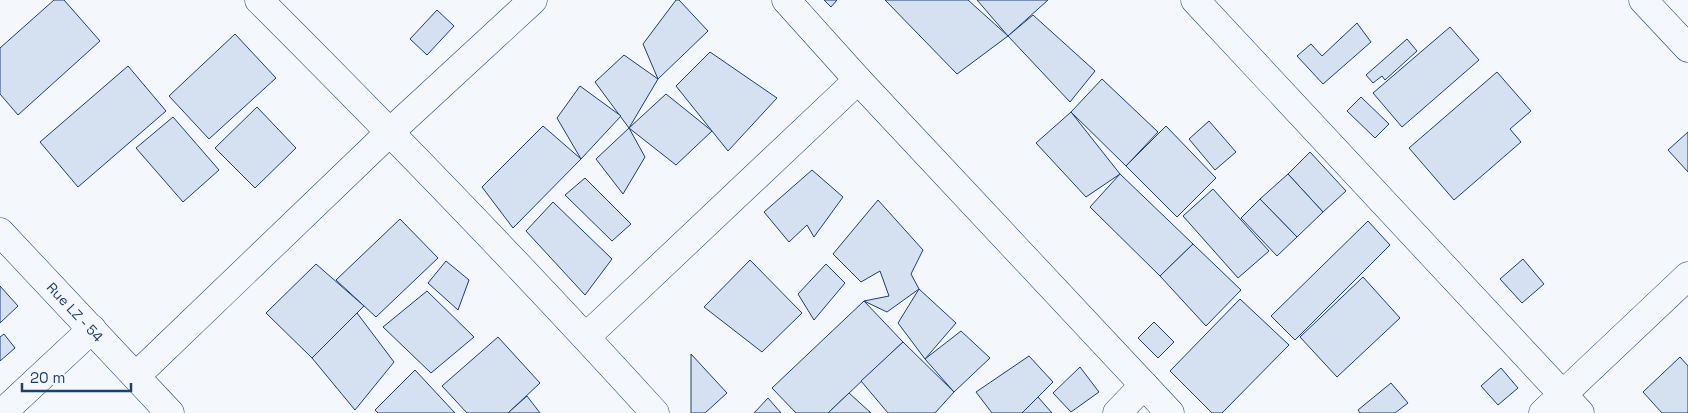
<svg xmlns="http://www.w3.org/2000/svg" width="1688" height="413" font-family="'Space Grotesk',sans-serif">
	<rect width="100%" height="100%" fill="#f4f7fb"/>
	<g fill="#d5e0f0" stroke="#1d3f73">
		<polygon points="54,0 64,0 100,41 18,115 0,94 0,48"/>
		<polygon points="676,0 679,0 708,31 658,79 643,44"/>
		<polygon points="824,0 837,0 831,7"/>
		<polygon points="885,0 968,0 1008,36 957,74"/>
		<polygon points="977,0 1048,0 1008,36"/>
		<polygon points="437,10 454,26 427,55 410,39"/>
		<polygon points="1033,15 1095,71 1070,102 1008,36"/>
		<polygon points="1357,23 1371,42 1323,84 1297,56 1311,44 1322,56"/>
		<polygon points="1450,27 1479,60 1402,127 1373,93"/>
		<polygon points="235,34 276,78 209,139 169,96"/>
		<polygon points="1407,39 1417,51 1385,80 1382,76 1373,83 1366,75"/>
		<polygon points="710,52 777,98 728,151 676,86"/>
		<polygon points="624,55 658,79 629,128 595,82"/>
		<polygon points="128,66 166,111 78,187 40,142"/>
		<polygon points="1497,72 1531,111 1510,129 1521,142 1454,200 1409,148"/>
		<polygon points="1102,79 1158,132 1126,166 1071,112"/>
		<polygon points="580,86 621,116 581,159 557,118"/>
		<polygon points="666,94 712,131 676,165 629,128"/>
		<polygon points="1361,97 1389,124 1375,138 1347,111"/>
		<polygon points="257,107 296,148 255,188 215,148"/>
		<polygon points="1071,112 1120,174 1086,197 1036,143"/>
		<polygon points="173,117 219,170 183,202 136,148"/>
		<polygon points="1209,121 1236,152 1215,170 1189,139"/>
		<polygon points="543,126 581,159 513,228 482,187"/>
		<polygon points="1166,126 1216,178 1177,217 1126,166"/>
		<polygon points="629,128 645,157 623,194 596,159"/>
		<polygon points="1688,132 1688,172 1668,150"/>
		<polygon points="1310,152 1346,191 1323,212 1288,174"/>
		<polygon points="812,170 843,197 814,237 807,225 789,242 764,212"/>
		<polygon points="1120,174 1193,244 1160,276 1090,207"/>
		<polygon points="1288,174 1323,212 1297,237 1260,199"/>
		<polygon points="585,178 631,224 612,241 565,195"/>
		<polygon points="1213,189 1269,251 1238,278 1183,216"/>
		<polygon points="1260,199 1297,237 1277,256 1241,218"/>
		<polygon points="878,200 923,250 911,274 919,289 887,312 864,301 889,296 880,271 861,282 833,254"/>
		<polygon points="553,202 612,259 585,295 526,231"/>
		<polygon points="400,219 438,258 376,317 336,280"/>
		<polygon points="1368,221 1390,245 1295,340 1271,316"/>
		<polygon points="1193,244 1241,290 1206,326 1160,276"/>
		<polygon points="1523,259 1544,284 1522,303 1500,279"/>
		<polygon points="750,260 802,313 762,352 704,307"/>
		<polygon points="446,261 469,280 458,310 428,283"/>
		<polygon points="316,264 364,306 312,358 266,313"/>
		<polygon points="826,264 845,283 814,320 798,294"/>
		<polygon points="1363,277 1400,318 1337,377 1300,337"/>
		<polygon points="0,286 18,306 0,323"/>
		<polygon points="919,289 956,323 925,359 898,323"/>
		<polygon points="427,291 474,337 431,373 383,327"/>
		<polygon points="1240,299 1289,345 1222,413 1212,413 1170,371"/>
		<polygon points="864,301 903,342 828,413 796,413 772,388"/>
		<polygon points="357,313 394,362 355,410 312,358"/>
		<polygon points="1154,322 1174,342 1158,358 1138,338"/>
		<polygon points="961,331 990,358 954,392 925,359"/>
		<polygon points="4,334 15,348 0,361 0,337"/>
		<polygon points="498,337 540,383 508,413 467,413 442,386"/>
		<polygon points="903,342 954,392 935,413 888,413 861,381"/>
		<polygon points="691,354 727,393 705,413 691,413"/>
		<polygon points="1029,356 1053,382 1022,413 992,413 976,392"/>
		<polygon points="1680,357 1688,366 1688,413 1662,413 1643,392"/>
		<polygon points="1080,367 1099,392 1071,412 1053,393"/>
		<polygon points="1501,368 1518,388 1498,405 1481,386"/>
		<polygon points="415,370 455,413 378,413 375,410"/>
		<polygon points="1391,383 1408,403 1395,413 1360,413 1358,410"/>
		<polygon points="849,393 871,413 828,413"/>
		<polygon points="527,396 540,413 508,413"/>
		<polygon points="1038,397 1052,413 1022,413"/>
		<polygon points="768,398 781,413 754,413"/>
	</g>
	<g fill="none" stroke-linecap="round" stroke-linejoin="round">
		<g stroke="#1d3f73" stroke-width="29">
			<g id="minor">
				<path d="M259,0c135,135 268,272 396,413"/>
				<polyline points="786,0 858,80 1170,413"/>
				<polyline points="1195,0 1580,413"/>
				<polyline points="1643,0 1688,48"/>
				<polyline points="0,232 170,413"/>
				<polyline points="586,337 858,80"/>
				<polyline points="136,376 390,132 533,0"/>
				<polyline points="2,413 92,329"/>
				<polyline points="1117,413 1144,385"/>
				<polyline points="1543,413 1688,276"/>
			</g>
		</g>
		<use href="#minor" stroke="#f4f7fb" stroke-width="28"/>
	</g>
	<g text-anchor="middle" stroke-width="4" stroke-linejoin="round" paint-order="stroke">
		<g font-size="14" fill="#1d3f73" stroke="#f4f7fb">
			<text transform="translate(75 312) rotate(47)" y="5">Rue LZ - 54</text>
		</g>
	</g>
	<path d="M22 383v8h109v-8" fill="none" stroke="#1d3f73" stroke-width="2.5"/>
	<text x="30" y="383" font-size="15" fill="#1d3f73" stroke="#f4f7fb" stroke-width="4" paint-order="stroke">20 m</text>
</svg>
